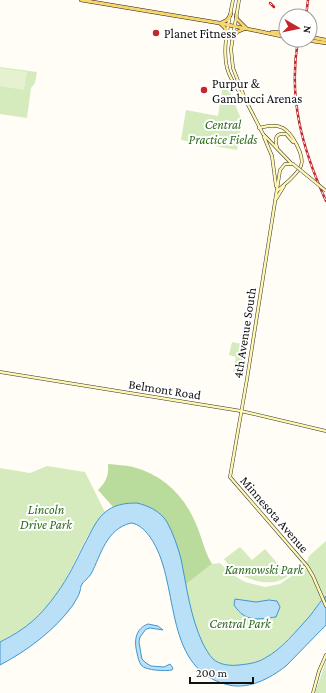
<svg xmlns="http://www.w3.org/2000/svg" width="326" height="693" font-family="'Crimson Pro',serif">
	<rect width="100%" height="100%" fill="#fffdf5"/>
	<g fill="#d5ebbd">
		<polygon points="0,67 37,72 35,83 31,88 27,118 0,114"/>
		<polygon points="224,78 242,121 237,150 181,140 186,110 218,116"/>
		<polygon points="232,342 247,345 243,374 233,372 236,357 229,355"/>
		<path d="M47,466l38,6 20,40c-22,24 -30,55 -48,81 -16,23 -32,36 -57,49v-174l30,5z"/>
		<path d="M326,541v55c-7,5 -10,12 -15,19 -7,8 -15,17 -23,24 -7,7 -15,15 -24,19 -14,8 -39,13 -52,0 -15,-14 -23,-53 -27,-73l27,-21 8,-1 10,10 15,9 20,5 15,-3 13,-9 2,-5 13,-10 1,-4z"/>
		<path d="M240,547l12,13 13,-11 23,27c-15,12 -39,5 -53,-5 -4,-2 -8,-8 -11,-12z"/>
		<polygon points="326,661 326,693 315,693"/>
	</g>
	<path fill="#b9dc9c" d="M108,464c8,1 17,1 25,3 30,8 51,28 63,57 6,13 8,27 16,40l-27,21 -8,-37 -53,-44 -11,3 -15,-17c8,-8 11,-15 10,-26z"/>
	<g fill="#e6f2cf">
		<polygon points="0,68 27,72 24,90 0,86"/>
		<polygon points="272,563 281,573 271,574 266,569"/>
	</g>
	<g fill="#b9e0f7" stroke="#3f96cf">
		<path d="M137,503c12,3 23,8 30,19 6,11 11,25 14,37 6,29 9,57 22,85 3,5 6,11 10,15 7,6 17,7 26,6 9,-1 18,-2 26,-7 17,-9 31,-27 44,-41 6,-7 10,-15 17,-21v29l-40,41c-17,13 -39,25 -61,18 -64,-18 -44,-104 -75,-147 -5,-7 -11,-13 -19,-14 -25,6 -30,32 -40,51 -3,5 -8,7 -10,12 -1,2 0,3 -1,5 -1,5 -5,10 -7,14 -18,25 -46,46 -73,60v-23c26,-13 40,-25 57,-49 11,-15 19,-32 27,-48 7,-12 12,-27 24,-35 9,-6 19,-7 29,-7z"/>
		<path d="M235,599l21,3 13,-2 8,1 3,6 -4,10c-19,2 -30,6 -42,-12z"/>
		<path d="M148,624l10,2 5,4 -13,-2 -4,1 -6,8 -1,5 2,12 1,5 4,4 5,3 13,1 6,-3 3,4 -1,2c-6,1 -26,1 -31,-5 -2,-3 -3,-8 -4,-12 -3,-12 -2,-24 11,-29z"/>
	</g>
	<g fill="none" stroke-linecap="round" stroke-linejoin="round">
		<g stroke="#333" stroke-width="3.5">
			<g id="secondary">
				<path d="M233,0c-4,21 -11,47 -6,68 3,11 9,19 15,28"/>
				<polyline points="239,0 231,49 233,68 245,99 263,134 292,164"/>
				<path d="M259,128c8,-2 16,-4 24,0 9,5 22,28 18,38 -5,10 -16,18 -24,25"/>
				<polyline points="264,137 272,156 276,186"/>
				<path d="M277,147c-3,-8 -1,-15 9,-13l7,8"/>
				<polyline points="293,164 285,164 280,170 247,379 230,477 307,566 313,576 326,606"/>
				<polyline points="276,199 284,186"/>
				<polyline points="0,372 241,411 326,431"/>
				<polyline points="313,693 319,671 326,655"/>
			</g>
		</g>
		<g stroke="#222" stroke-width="4">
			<g id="primary">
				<polyline points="81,0 219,23 286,37"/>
				<polyline points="236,15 237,19 245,27"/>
				<polyline points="221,23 227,20 231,14"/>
				<polyline points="221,24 225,28 228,34"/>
				<polyline points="272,32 286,33"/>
				<polyline points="310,37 326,40"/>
				<polyline points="232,39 237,32 246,28"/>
				<polyline points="306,40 326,43"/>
			</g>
		</g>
		<use href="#secondary" stroke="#fff6b0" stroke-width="2.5"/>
		<use href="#primary" stroke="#f9d66b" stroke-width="3"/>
		<g stroke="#c4262e" stroke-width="2.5">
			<g id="rail">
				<polyline points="270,3 274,7"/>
				<polyline points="306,16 308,0"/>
				<path d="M298,40c-10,58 4,108 28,161"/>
			</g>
		</g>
		<use href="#rail" stroke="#fff" stroke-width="1" stroke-dasharray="3" stroke-linecap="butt"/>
		<g stroke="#333" stroke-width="3.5" stroke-linecap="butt">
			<polyline id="secondary-bridge" points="293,164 326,191"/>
		</g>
		<use href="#secondary-bridge" stroke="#fff6b0" stroke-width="2.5"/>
	</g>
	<g fill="#c4262e" stroke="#fff" stroke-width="1.5">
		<circle cx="156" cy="33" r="4"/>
		<circle cx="204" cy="90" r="4"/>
	</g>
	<g text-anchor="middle" stroke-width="4" stroke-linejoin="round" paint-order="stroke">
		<g font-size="13" fill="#111" stroke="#fff" text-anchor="start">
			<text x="164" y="38">Planet Fitness</text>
			<text x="212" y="88">Purpur &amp;<tspan x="212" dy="15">Gambucci Arenas</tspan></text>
		</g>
		<g font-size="13" font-style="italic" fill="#2f6b1f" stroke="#fff">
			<text x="223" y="129">Central<tspan x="223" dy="15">Practice Fields</tspan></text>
			<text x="46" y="514">Lincoln<tspan x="46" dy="15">Drive Park</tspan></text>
			<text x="264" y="574">Kannowski Park</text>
			<text x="240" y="628">Central Park</text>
		</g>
		<g font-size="13" fill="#111" stroke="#fff">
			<text transform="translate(244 333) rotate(-81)" y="5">4th Avenue South</text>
			<text transform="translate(165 389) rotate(9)" y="5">Belmont Road</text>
			<text transform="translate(275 514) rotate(49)" y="5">Minnesota Avenue</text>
		</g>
	</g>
	<g transform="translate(298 28) rotate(99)"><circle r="19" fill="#ffffff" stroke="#a0a0a0"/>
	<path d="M0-3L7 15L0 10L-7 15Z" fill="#c4262e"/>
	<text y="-6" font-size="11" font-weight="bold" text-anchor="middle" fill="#111111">N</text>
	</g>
	<path d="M190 677v6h63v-6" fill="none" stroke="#111111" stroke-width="2"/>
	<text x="196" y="677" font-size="12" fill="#111111" stroke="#ffffff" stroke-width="3" paint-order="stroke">200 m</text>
</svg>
